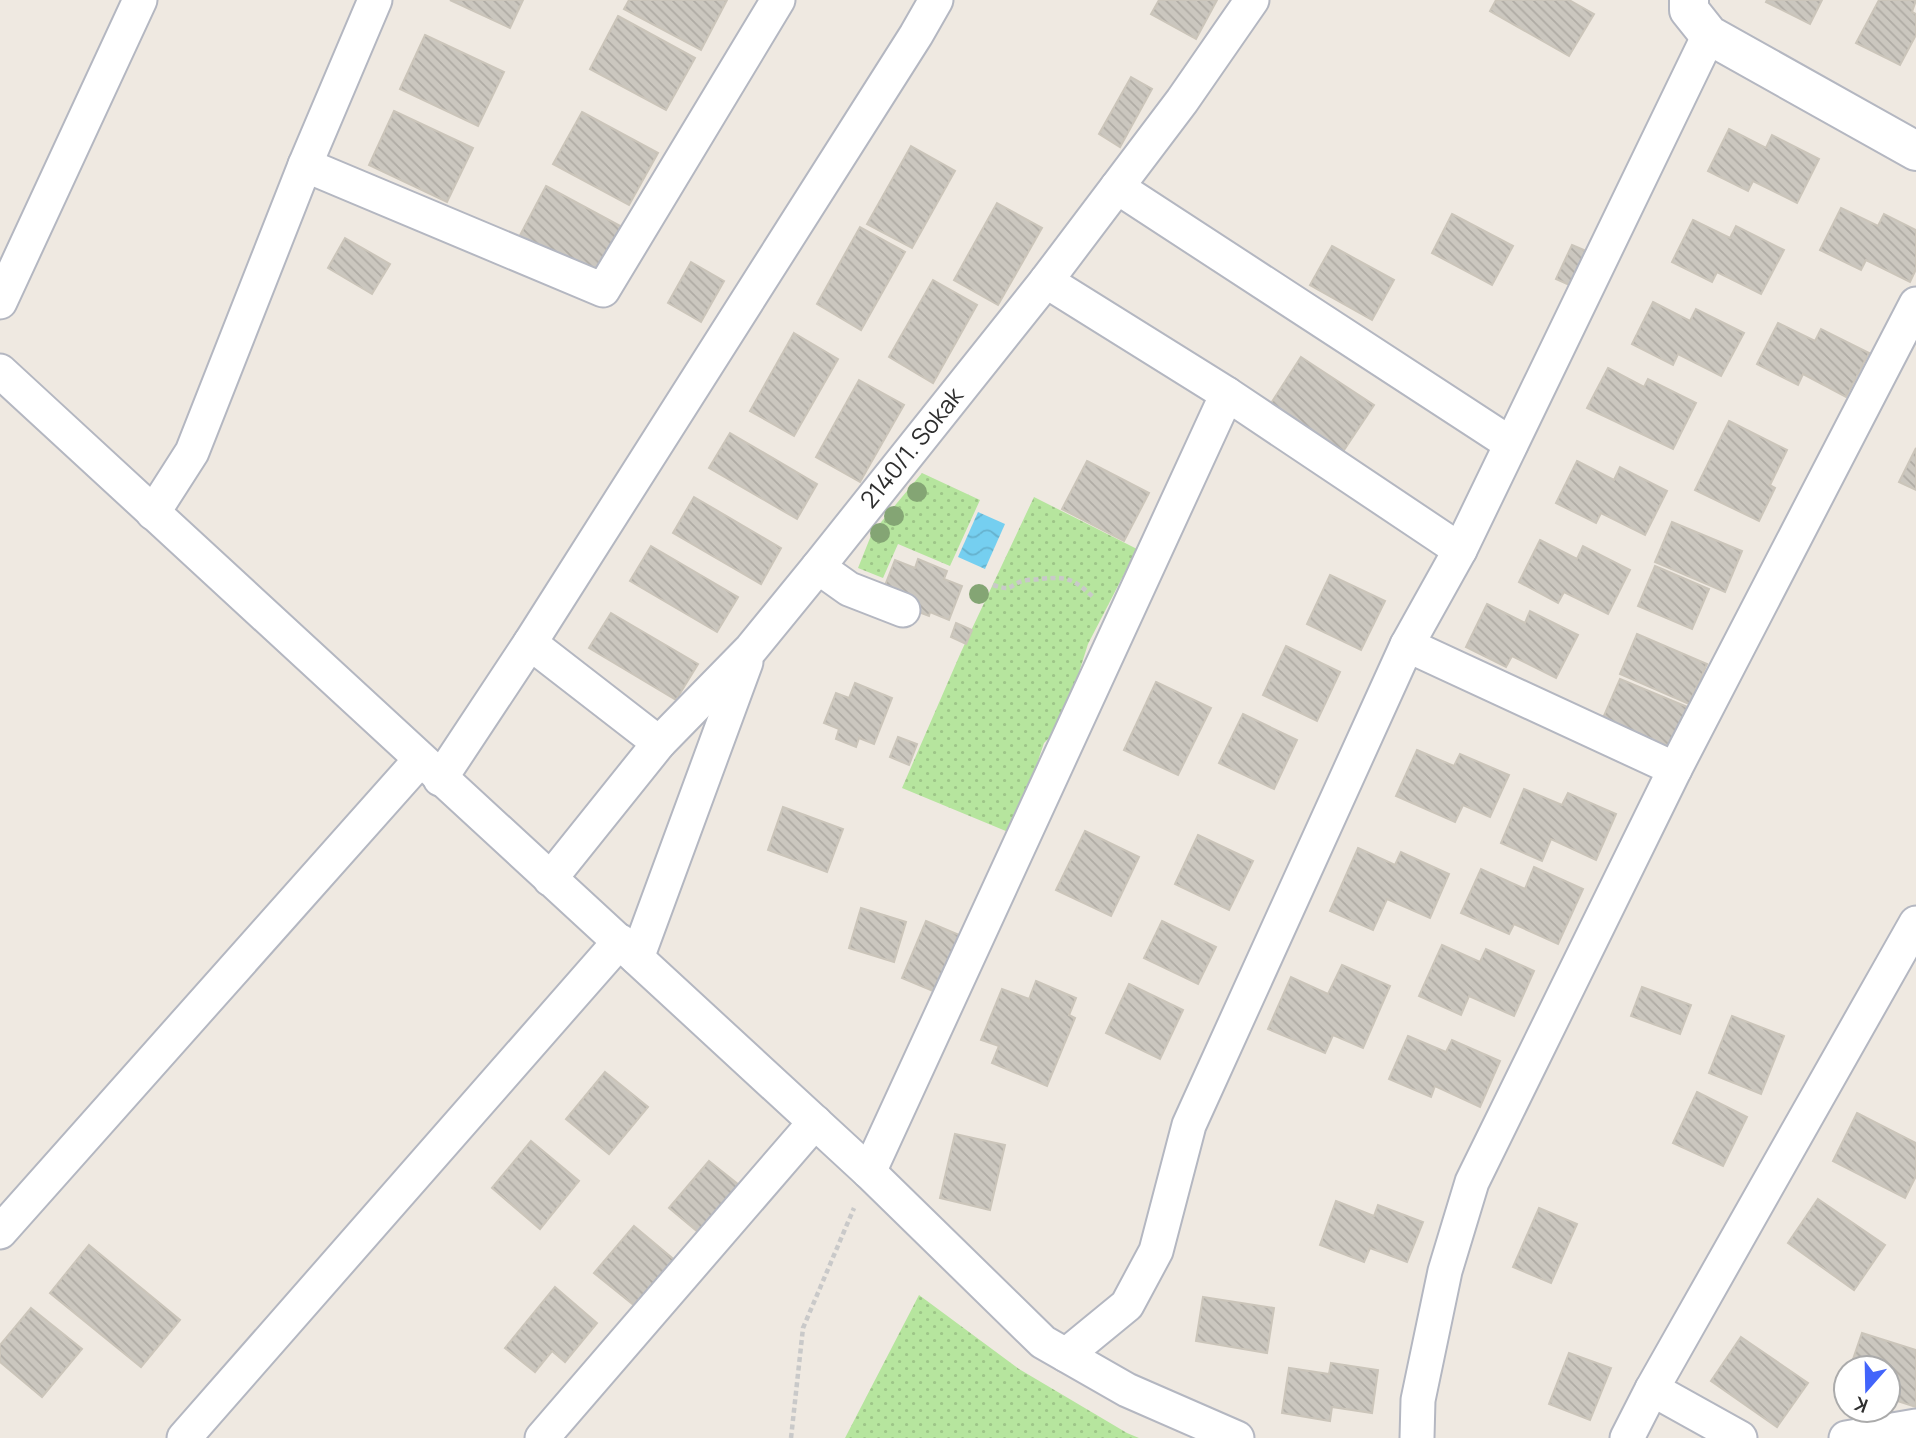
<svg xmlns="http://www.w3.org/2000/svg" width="1916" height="1438" font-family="Manrope,sans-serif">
	<defs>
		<pattern id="grass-dots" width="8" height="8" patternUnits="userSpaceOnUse" patternTransform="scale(1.75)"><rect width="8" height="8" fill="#b6e59e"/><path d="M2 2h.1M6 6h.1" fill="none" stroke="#9dc588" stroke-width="1.8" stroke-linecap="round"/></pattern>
		<pattern id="water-waves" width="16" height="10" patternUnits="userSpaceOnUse" patternTransform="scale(1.75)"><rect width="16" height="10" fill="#75cff0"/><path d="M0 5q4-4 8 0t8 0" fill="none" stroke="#66b2ce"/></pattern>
		<pattern id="building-back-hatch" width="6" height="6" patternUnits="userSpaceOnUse" patternTransform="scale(1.75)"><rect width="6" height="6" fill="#cbc7bf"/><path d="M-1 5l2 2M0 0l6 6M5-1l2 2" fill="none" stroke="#afaba4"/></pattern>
	</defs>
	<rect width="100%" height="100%" fill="#efe9e1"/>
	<g fill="url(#grass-dots)">
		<polygon points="922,473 980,500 950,566 898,544 883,578 858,568 872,533"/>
		<polygon points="1034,497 1137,549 1088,644 1070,701 1055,732 1044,743 1013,834 902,788 961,652"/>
		<polygon points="919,1295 1019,1369 1127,1433 1139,1438 845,1438"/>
	</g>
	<polygon fill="url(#water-waves)" points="978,512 1005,524 985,569 958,557"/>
	<g fill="url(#building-back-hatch)" stroke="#cbc5ba" stroke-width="2">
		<polygon points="450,0 523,0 510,28"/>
		<polygon points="629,0 727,0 701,50 624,9"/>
		<polygon points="1159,0 1217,0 1196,39 1151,14"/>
		<polygon points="1496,0 1569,0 1594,14 1569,56 1490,11"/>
		<polygon points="1767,0 1822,0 1810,24 1766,2"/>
		<polygon points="1879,0 1916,0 1912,12 1916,14 1916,35 1900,65 1856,43"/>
		<polygon points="618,16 695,58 666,110 590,69"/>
		<polygon points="425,35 504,72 478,126 400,89"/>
		<polygon points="1131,77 1152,89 1120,147 1099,134"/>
		<polygon points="394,111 473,148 447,202 369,165"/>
		<polygon points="582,112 658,153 629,205 553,164"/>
		<polygon points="1729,129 1766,148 1772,135 1819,159 1797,203 1753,181 1748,191 1708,171"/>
		<polygon points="911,146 955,171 912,248 867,224"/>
		<polygon points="546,186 622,227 594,280 518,239"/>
		<polygon points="997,203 1042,228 998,305 954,280"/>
		<polygon points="1841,208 1878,226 1884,214 1916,230 1916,269 1910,282 1866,260 1861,270 1820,250"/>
		<polygon points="1452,214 1513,246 1492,285 1432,253"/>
		<polygon points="1693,220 1730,238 1736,226 1784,250 1761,294 1717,272 1712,282 1672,262"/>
		<polygon points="860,227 905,252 861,330 817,304"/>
		<polygon points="345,238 390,264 372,294 328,268"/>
		<polygon points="1572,245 1591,253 1576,288 1556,279"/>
		<polygon points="1332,246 1394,280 1372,320 1310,285"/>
		<polygon points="691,262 724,281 701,322 668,303"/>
		<polygon points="933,280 977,305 933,383 889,357"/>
		<polygon points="1653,302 1690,321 1696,309 1744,333 1721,376 1678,354 1673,365 1632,344"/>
		<polygon points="1778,323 1815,341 1821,329 1869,353 1846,397 1803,374 1798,385 1757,364"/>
		<polygon points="794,333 838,359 794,436 750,411"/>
		<polygon points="1301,357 1374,405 1336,462 1264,414"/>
		<polygon points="1608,368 1644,387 1648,379 1696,403 1673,449 1587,408"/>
		<polygon points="859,380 904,405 860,482 816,457"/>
		<polygon points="1729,421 1787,450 1770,485 1775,488 1759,521 1695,490"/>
		<polygon points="730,433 817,484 797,519 709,468"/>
		<polygon points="1916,448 1916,490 1899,482"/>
		<polygon points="1087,461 1149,493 1124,541 1062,509"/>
		<polygon points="1577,461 1614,480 1620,467 1667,491 1645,535 1601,513 1596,523 1556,503"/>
		<polygon points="694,497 781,548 761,584 673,533"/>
		<polygon points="1672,522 1742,551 1725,592 1655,562"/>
		<polygon points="1540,540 1577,559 1583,546 1630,570 1608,614 1564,592 1558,603 1519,582"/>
		<polygon points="651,546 738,597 717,632 630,581"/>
		<polygon points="918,559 947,571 944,579 962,586 949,620 930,612 929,616 900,605 882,593 895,560 915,568"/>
		<polygon points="1655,566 1709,589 1692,629 1638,606"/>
		<polygon points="1330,575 1385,601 1361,650 1307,624"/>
		<polygon points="1487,604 1525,623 1530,611 1578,635 1556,678 1512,656 1506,667 1466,647"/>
		<polygon points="611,613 698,664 676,700 589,648"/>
		<polygon points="956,623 972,630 966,644 951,637"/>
		<polygon points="1637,634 1707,664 1689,704 1620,674"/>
		<polygon points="1286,646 1340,672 1317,721 1263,695"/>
		<polygon points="1620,679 1690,708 1673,748 1603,718"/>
		<polygon points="1156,682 1211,708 1178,775 1124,750"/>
		<polygon points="855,683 892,698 874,744 859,738 856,747 836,739 839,729 824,723 836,693 849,698"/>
		<polygon points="1243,714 1297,740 1274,789 1219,763"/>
		<polygon points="898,737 917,744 909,765 890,757"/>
		<polygon points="1417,750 1454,766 1460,754 1509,775 1490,817 1463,805 1455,822 1396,796"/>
		<polygon points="1524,789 1562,805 1568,793 1616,814 1596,860 1551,839 1542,861 1501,843"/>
		<polygon points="783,807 843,829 827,872 768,850"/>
		<polygon points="1085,831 1139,857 1111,916 1056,890"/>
		<polygon points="1198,835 1253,861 1229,910 1175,884"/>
		<polygon points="1358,848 1395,865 1401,852 1449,874 1430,918 1387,899 1373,930 1330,911"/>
		<polygon points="1534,867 1583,889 1558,944 1514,924 1509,934 1461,913 1481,869 1525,889"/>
		<polygon points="861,908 906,922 894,962 849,948"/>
		<polygon points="926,921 964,937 940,994 902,978"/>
		<polygon points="1162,921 1216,947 1198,984 1144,958"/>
		<polygon points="1442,945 1480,962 1486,949 1534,971 1514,1016 1469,996 1461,1015 1419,996"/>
		<polygon points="1342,965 1390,986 1363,1048 1333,1035 1325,1053 1268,1029 1291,977 1328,994"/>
		<polygon points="1036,981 1076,998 1069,1015 1075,1018 1047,1086 992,1063 999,1046 981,1040 1002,989 1029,999"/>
		<polygon points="1129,984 1183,1010 1160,1059 1106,1033"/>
		<polygon points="1642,987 1691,1005 1680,1034 1631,1016"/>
		<polygon points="1732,1016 1784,1036 1761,1094 1709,1073"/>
		<polygon points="1408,1036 1446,1052 1452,1040 1500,1061 1480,1107 1435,1086 1431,1097 1389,1079"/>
		<polygon points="605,1072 648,1107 609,1154 566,1119"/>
		<polygon points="1697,1092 1747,1117 1723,1166 1673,1143"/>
		<polygon points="1857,1113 1916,1143 1916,1176 1905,1198 1833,1161"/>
		<polygon points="955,1134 1005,1145 990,1210 940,1198"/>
		<polygon points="531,1141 579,1181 540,1229 492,1188"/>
		<polygon points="709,1161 744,1189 704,1237 669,1208"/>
		<polygon points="1818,1199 1885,1245 1854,1290 1788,1243"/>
		<polygon points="1336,1201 1374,1216 1378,1205 1423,1222 1407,1262 1370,1248 1364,1262 1320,1245"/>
		<polygon points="1539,1208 1577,1224 1551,1283 1513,1267"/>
		<polygon points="634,1226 678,1263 640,1310 594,1273"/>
		<polygon points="89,1245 180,1320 141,1367 50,1293"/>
		<polygon points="555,1287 597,1323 565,1362 552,1351 535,1372 505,1348"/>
		<polygon points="1203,1297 1274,1308 1267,1353 1196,1341"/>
		<polygon points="31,1308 82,1349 42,1397 0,1362 0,1345"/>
		<polygon points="1862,1333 1916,1350 1916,1407 1888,1398 1888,1368 1850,1368"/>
		<polygon points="1741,1337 1808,1383 1777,1427 1711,1381"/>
		<polygon points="1569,1353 1611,1368 1590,1420 1549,1404"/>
		<polygon points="1331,1363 1378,1370 1372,1413 1332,1407 1330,1421 1282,1413 1289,1368 1329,1374"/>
	</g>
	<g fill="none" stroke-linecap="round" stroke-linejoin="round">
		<g stroke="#b4b7c1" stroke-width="37">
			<g id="street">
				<polyline points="305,165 603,290 778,0"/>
				<polyline points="1117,187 1511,444"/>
				<polyline points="1046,281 1227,394 1460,550"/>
				<polyline points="0,302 140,0"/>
				<polyline points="0,371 869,1172 1043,1342 1127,1390 1237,1438"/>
				<polyline points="153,513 192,452 305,165 375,0"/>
				<polyline points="818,567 849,589 903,610"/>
				<polyline points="530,643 659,743"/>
				<polyline points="1407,645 1675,769"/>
				<polyline points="440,779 530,643 916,35 936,0"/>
				<polyline points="550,879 659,743 751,649 818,567 1046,281 1182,101 1252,0"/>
				<polyline points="637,958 746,662"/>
				<polyline points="869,1172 1227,394"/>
				<polyline points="0,1232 420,760"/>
				<polyline points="1066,1355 1127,1305 1156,1251 1189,1125 1407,645 1460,550 1709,35"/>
				<polyline points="184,1438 620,941"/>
				<polyline points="542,1438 815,1122"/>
				<polyline points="1417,1438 1418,1400 1445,1271 1472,1182 1675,769 1916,304"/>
				<polyline points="1627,1438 1652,1389"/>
				<polyline points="1740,1438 1652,1389 1916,923"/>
				<polyline points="1846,1438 1916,1426"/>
			</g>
		</g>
		<g stroke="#b4b7c1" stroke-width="42">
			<polyline id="secondary" points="1689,0 1689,10 1709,35 1916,151"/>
		</g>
		<g stroke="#c9c9c9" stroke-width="4.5" stroke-dasharray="5 3.5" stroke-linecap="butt">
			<path d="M993,585c21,7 15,0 30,-4 6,-2 12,-1 17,-2 28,-3 34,0 54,19"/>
			<polyline points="791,1438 803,1328 854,1208"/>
		</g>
		<use href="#street" stroke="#fff" stroke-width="33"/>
		<use href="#secondary" stroke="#fff" stroke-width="38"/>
	</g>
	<g fill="#84a574">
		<circle cx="917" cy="492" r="10"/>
		<circle cx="894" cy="516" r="10"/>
		<circle cx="880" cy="533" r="10"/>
		<circle cx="979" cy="594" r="10"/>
	</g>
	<g text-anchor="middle" stroke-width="5" stroke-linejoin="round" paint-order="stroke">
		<g font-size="24" fill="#2e2e2e" stroke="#fff">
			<text transform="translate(912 448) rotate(-51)" y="8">2140/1. Sokak</text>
		</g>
	</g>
	<g transform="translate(1867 1389) rotate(200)"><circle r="33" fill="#ffffff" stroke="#ababab" stroke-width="2"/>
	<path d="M0-5L12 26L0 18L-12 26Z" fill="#4264fb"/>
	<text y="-10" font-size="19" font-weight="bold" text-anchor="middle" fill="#2e2e2e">K</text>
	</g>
</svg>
